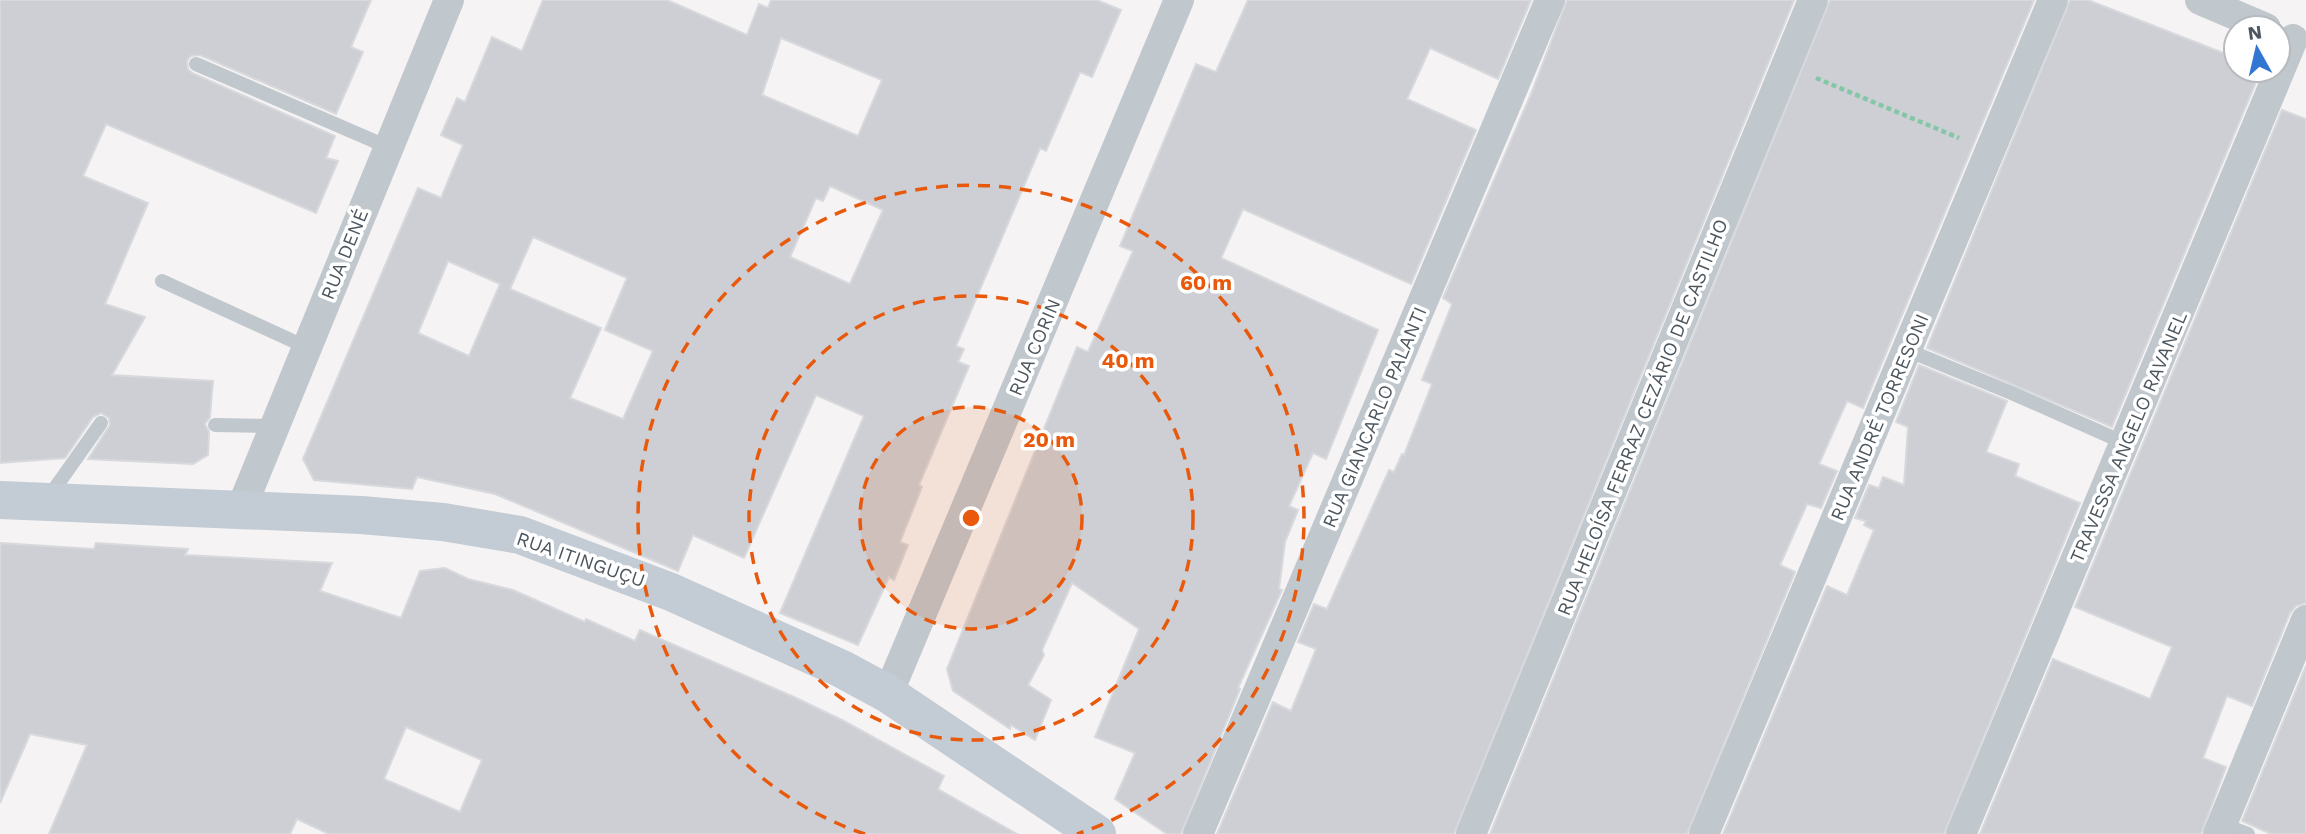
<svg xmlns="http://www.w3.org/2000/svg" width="2306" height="834" font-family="'Work Sans',sans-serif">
	<rect width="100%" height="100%" fill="#f5f3f3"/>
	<g fill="#cdcfd4" stroke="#d8d9dd" stroke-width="2" fill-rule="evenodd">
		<polygon points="0,0 371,0 351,47 363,52 336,114 200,55 191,56 187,61 188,69 192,73 335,136 326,158 338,161 316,213 106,124 83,176 148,203 105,304 145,317 112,375 213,381 210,417 205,424 209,432 208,455 193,464 88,459 110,425 109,418 101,413 93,417 65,458 0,463"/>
		<path d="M543,0h124l80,35 12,-31 9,4 3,-8h326l24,10 -29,67 -12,-5 -34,79 -6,-3 -84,198 8,3 -6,13 11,4 -50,119 3,2 -22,55 8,3 -14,35 -5,-3 -31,68 -78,-32 84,-197 -48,-21 -72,163 -51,-23 -15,36 -183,-77 -78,-17 -5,12 -98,-9 -11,-21 115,-271 23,10 22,-53 -22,-10 16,-37 8,4 27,-65 30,14zM781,38l101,42 -24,56 -96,-41zM830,186l53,24 -33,74 -60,-27 26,-59 7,3zM533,237l94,41 -22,52 48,21 -30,68 -53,-21 31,-70 -91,-39zM448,261l52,23 -31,72 -51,-23z"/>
		<polygon points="1248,0 1531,0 1498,79 1430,48 1407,99 1476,130 1411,284 1243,209 1221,258 1378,330 1326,459 1313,453 1289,506 1298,510 1285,542 1279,589 1282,590 1238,688 1240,689 1181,834 1167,834 1115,799 1135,753 1095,737 1139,629 1072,583 1042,650 1044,655 1028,685 1051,700 1035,740 1011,725 1010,729 953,691 947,669 1077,347 1088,352 1133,251 1120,246 1196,64 1216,72"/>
		<polygon points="1567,0 1794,0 1454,834 1217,834 1273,702 1291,711 1316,649 1298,642 1314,604 1327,609 1389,470 1394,472 1402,454 1404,455 1432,384 1422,380 1452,304 1443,298 1531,94"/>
		<polygon points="1830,0 2034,0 1863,408 1847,401 1819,464 1837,471 1821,508 1807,504 1780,565 1795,572 1687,834 1490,834"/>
		<polygon points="2070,0 2088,0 2236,58 2236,70 2261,70 2112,427 1927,348"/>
		<polygon points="2282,110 2306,119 2306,603 2296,606 2290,613 2252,706 2227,696 2203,758 2226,767 2201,834 1980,834 2053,659 2150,699 2172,647 2075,607"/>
		<polygon points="1919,365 2007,401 1986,452 2019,464 2015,476 2080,503 1944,834 1723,834 1827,586 1847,595 1874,530 1864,525 1866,521 1855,518 1869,485 1879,488 1883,477 1904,485 1908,427 1896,422"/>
		<path d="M0,543l94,6 2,-6 92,6 -3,6 147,8 -12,28 81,27 19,-47 25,-3 23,11 45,11 72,32 1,-3 49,22 5,-11 154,67 50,24 100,55 -6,13 79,45h-688l-32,-15 -7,15h-241l38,-89 -57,-11 -30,69zM406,727l76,33 -22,52 -76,-33z"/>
		<polygon points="2306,666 2306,834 2271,834 2242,821"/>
	</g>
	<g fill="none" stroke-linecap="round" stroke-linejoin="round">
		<polyline stroke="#83c7a6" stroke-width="4.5" stroke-dasharray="5 3.5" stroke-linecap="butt" points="1816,78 1959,138"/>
		<g stroke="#c0c7cd" stroke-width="14">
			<polyline points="196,64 388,147"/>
			<polyline points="162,281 306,347"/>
			<polyline points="1907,350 2014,394 2125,443"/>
			<polyline points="215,425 274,426"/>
			<polyline points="48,498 101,423"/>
			<polyline points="2222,824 2248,834"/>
		</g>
		<g stroke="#c0c7cd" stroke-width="30">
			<polyline points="2200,0 2266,28"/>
			<polyline points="241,509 449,0"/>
			<polyline points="888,694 1179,0"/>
			<polyline points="1198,834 1550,0"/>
			<polyline points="1471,834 1813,0"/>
			<polyline points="1704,834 2053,0"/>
			<polyline points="1961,834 2293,39"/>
			<polyline points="2218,834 2306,620"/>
		</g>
		<polyline stroke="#c3cbd4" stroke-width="38" points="0,500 361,515 443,522 520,535 671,592 842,669 888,694 1097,834"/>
	</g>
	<circle cx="971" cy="518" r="111" fill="#e8590c" fill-opacity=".12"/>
	<g fill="none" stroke="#e8590c" stroke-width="3.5" stroke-dasharray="12 9">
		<circle cx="971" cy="518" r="111"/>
		<circle cx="971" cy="518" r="222"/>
		<path d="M865 834A333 333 0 1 1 1077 834"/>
	</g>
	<g text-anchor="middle" stroke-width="7" stroke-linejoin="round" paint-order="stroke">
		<g font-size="19" fill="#4c565e" stroke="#fff">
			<text transform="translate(344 254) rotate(-68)" y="7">RUA DENÉ</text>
			<text transform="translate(1034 347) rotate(-67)" y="7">RUA CORIN</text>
			<text transform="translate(1374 417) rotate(-67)" y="7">RUA GIANCARLO PALANTI</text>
			<text transform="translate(1642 417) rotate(-68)" y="7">RUA HELOÍSA FERRAZ CEZÁRIO DE CASTILHO</text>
			<text transform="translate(1879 417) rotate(-67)" y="7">RUA ANDRÉ TORRESONI</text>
			<text transform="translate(2128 437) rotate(-67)" y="7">TRAVESSA ANGELO RAVANEL</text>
			<text transform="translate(581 559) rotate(19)" y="7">RUA ITINGUÇU</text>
		</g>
	</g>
	<circle cx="971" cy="518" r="10" fill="#e8590c" stroke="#fff" stroke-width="3.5"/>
	<g font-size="21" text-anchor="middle" font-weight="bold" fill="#e8590c" stroke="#fff" stroke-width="7" stroke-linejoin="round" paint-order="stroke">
		<text x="1206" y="290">60 m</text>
		<text x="1128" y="368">40 m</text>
		<text x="1049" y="447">20 m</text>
	</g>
	<g transform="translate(2257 49) rotate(352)"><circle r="33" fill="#ffffff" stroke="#b7bbbf" stroke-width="2"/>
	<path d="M0-5L12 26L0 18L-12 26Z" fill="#3076d2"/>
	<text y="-10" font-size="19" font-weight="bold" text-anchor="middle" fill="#4c565e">N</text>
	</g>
</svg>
